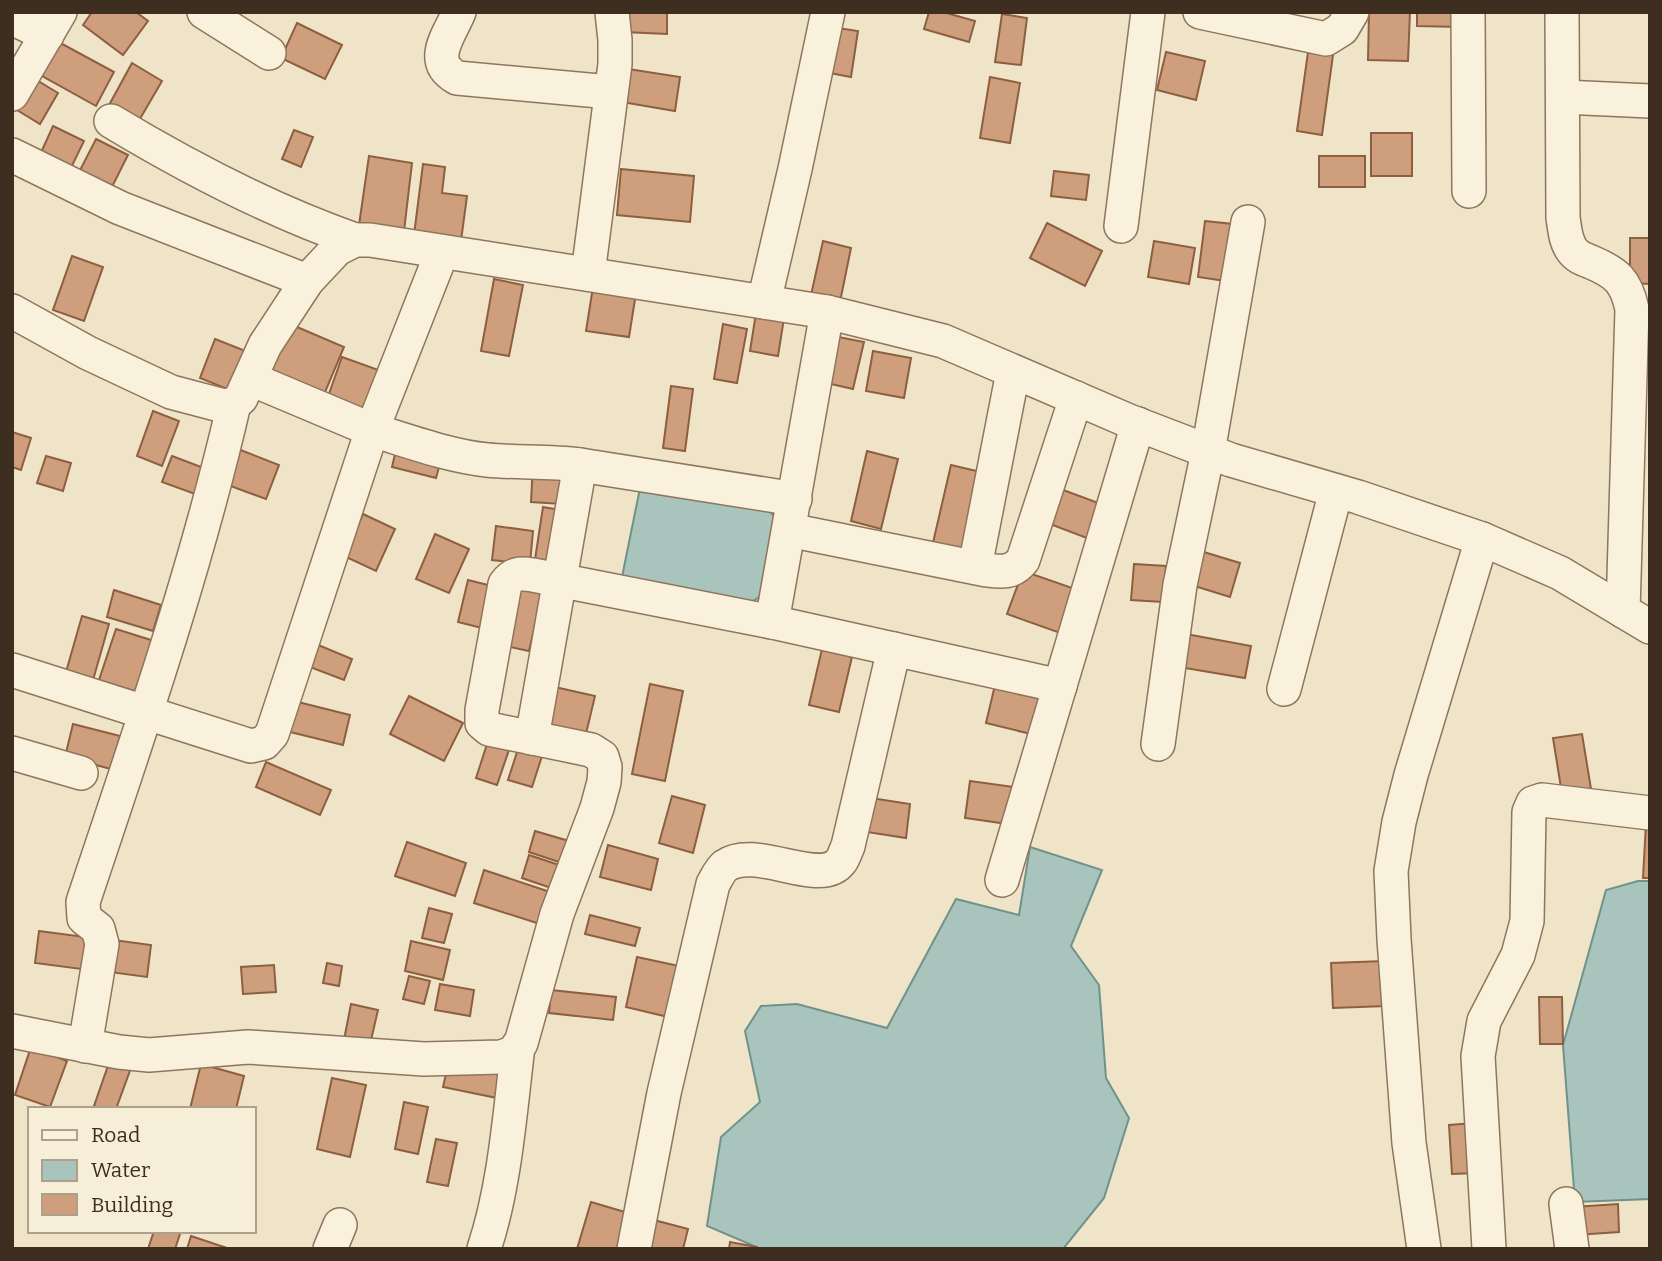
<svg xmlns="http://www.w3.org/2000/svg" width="1662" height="1261" font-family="Bitter,serif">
	<rect width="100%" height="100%" fill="#f0e4c8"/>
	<g fill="#a9c4bc" stroke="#6f938a" stroke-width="2">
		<polygon points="640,488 766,505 781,527 767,593 735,611 620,587"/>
		<polygon points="1030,847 1102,870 1071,946 1099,985 1106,1078 1129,1118 1104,1198 1063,1249 761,1249 707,1226 721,1137 760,1102 745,1031 761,1006 797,1004 887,1028 956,899 1019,915"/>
		<polygon points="1638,881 1650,881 1650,1199 1575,1202 1563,1045 1606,890"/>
	</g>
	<g fill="#cf9f7d" stroke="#8d5f41" stroke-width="2">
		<polygon points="92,12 136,12 148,21 123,55 83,25"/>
		<polygon points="625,12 667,12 667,34 624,32"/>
		<polygon points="929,12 943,12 975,21 969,42 924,29"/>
		<polygon points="1369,12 1410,12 1408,61 1368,60"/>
		<polygon points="1417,12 1460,12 1459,27 1417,26"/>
		<polygon points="1002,14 1027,18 1021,65 995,62"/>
		<polygon points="297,23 342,45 325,79 281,58"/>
		<polygon points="831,27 858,31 851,77 824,72"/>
		<polygon points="53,39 114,72 96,106 35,72"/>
		<polygon points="1166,52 1205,61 1196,100 1157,90"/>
		<polygon points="1308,52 1333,55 1322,135 1297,131"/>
		<polygon points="132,63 162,81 137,124 108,107"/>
		<polygon points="622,68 680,77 675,111 616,101"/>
		<polygon points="30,76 58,93 40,124 12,107"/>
		<polygon points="990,77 1020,83 1010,143 980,138"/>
		<polygon points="53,126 84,141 68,174 38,159"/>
		<polygon points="294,130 313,137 301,167 282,159"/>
		<rect x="1371" y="133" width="41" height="43"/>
		<polygon points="96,139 128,155 109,193 77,176"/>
		<polygon points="369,156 412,163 404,231 359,225"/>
		<rect x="1319" y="156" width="46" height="31"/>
		<polygon points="423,164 445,167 442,193 467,196 461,241 414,235"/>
		<polygon points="621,169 694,176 690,222 617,215"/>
		<polygon points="1054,171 1089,175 1086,200 1051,196"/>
		<polygon points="1205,221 1233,224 1226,281 1198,277"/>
		<polygon points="1047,223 1102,251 1085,286 1030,258"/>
		<polygon points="1630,238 1650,238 1650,284 1630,283"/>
		<polygon points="823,241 851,248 840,302 811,295"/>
		<polygon points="1154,241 1195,248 1189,284 1148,277"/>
		<polygon points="72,256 103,267 84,321 53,310"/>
		<polygon points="494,279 523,285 509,356 481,351"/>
		<polygon points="593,287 636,293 629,337 586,331"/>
		<polygon points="756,313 784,318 778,356 750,351"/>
		<polygon points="290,324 344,347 323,397 269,373"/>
		<polygon points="723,324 747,329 737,383 714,379"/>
		<polygon points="828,335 864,342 853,389 818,381"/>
		<polygon points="215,339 248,352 232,391 200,378"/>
		<polygon points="873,351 911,358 904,398 866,391"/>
		<polygon points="342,357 384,372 367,419 325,405"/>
		<polygon points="671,386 693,389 685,451 663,448"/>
		<polygon points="153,411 179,421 162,466 137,456"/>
		<polygon points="12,432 31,438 21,470 12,467"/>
		<polygon points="398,441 443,453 436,478 392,467"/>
		<polygon points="238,449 279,465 266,499 225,484"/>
		<polygon points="867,451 898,459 881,529 851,521"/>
		<polygon points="46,456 71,463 63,491 37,483"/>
		<polygon points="172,456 204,468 195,494 162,482"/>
		<polygon points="533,464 565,466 562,504 531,502"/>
		<polygon points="951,465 985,473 966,556 932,547"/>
		<polygon points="1055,487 1104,505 1092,540 1042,521"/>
		<polygon points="543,507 561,510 552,569 534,566"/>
		<polygon points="363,514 395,529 376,571 344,556"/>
		<polygon points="496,526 533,531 530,564 492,560"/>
		<polygon points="435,534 469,549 449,593 416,579"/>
		<polygon points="1194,549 1240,563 1230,597 1185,583"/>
		<polygon points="1134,564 1166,566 1163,602 1131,600"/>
		<polygon points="1023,571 1081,591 1066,635 1007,614"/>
		<polygon points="468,580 496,587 486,629 458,622"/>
		<polygon points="511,583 543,591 529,651 497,644"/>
		<polygon points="114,590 161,605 153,631 107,617"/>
		<polygon points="82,616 109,624 93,680 66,672"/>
		<polygon points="116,629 154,641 137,692 99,680"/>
		<polygon points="1186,634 1251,646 1245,678 1179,667"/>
		<polygon points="311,642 352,659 344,680 302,664"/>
		<polygon points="822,649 852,657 839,712 809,705"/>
		<polygon points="650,684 683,691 665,781 632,774"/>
		<polygon points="546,685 595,696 584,742 535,731"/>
		<polygon points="995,685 1044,697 1035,735 986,723"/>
		<polygon points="409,696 463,723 444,761 390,734"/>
		<polygon points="294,701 350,715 343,745 286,731"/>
		<polygon points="73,724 120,736 111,769 65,757"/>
		<polygon points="1582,734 1591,789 1562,794 1553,738"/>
		<polygon points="489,738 511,744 497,785 476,778"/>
		<polygon points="520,743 544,750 532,787 508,780"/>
		<polygon points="266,762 331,790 320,815 256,787"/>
		<polygon points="970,781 1014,787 1008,824 965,818"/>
		<polygon points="672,796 705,805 693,853 659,843"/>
		<polygon points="871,798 910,804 906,838 867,832"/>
		<polygon points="1646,823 1650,823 1650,878 1643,878"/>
		<polygon points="535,831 569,841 562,863 529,852"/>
		<polygon points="407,842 466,863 455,896 395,876"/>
		<polygon points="608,845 658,859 651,890 600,877"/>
		<polygon points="529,855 562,866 554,889 522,878"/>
		<polygon points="484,870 550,892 540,924 474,903"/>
		<polygon points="429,908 452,914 444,943 422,938"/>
		<polygon points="590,915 640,928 635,946 585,934"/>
		<polygon points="39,931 93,938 89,970 35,963"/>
		<polygon points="106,939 151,945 147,977 102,971"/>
		<polygon points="411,941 450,950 443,980 405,971"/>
		<polygon points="637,957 679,966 668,1017 626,1007"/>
		<polygon points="1384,961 1386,1006 1333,1008 1331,963"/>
		<polygon points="327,963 342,966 339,986 323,983"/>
		<polygon points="274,965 276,992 243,994 241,967"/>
		<polygon points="409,976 430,981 424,1004 403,999"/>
		<polygon points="440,984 474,990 470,1016 435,1010"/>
		<polygon points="551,990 616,997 613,1020 549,1013"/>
		<polygon points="1539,997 1562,997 1563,1044 1540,1044"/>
		<polygon points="351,1004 378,1010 368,1053 342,1050"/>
		<polygon points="31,1047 67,1061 50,1107 15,1095"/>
		<polygon points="111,1057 132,1065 116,1109 101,1109 94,1106"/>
		<polygon points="449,1061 502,1072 497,1098 443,1087"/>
		<polygon points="201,1064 244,1076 236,1109 190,1109"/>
		<polygon points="332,1078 366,1085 350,1157 317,1149"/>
		<polygon points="404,1102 428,1107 418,1154 395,1149"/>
		<polygon points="1474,1123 1477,1173 1452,1174 1449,1125"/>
		<polygon points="436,1139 457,1143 448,1186 427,1182"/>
		<polygon points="591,1202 635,1215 625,1249 577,1249"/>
		<polygon points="1618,1204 1619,1232 1576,1235 1574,1207"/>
		<polygon points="654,1220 688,1229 683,1249 647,1249"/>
		<polygon points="154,1231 181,1231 175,1249 148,1249"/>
		<polygon points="191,1236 227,1248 227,1249 187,1249"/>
		<polygon points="730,1242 757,1247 757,1249 729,1249"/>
	</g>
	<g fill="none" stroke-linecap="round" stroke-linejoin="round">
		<g stroke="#8d765c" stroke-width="36">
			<g id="minor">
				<polyline points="204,12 269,53"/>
				<path d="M459,12c-10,24 -32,49 -2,66l153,14"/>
				<polyline points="1200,12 1326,39 1342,29 1352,12"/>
				<polyline points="1468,12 1469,191"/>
				<path d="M1562,12l1,206c2,11 2,22 9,32 5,7 11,9 19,12 26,11 35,19 41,47l-9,302"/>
				<polyline points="12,18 47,35"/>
				<polyline points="12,94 60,12"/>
				<polyline points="1563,97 1650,101"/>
				<path d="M111,121c78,47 158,89 244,119"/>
				<polyline points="12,155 120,208 307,281"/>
				<polyline points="1121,226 1148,12"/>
				<path d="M442,252l-70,178c37,11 76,26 115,30 31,3 61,1 93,5l215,34"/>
				<polyline points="588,274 615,64 615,40 612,12"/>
				<polyline points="764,302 795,169 828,12"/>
				<polyline points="12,311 88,353 171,392 224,406 234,404 241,398 265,345 307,281 337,249 355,240 370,240 827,312 943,341 1129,421 1231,460 1358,497 1482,539 1560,573 1650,627"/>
				<path d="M789,530l198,40c15,2 26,3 36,-10l53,-162"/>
				<polyline points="975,567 1013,372"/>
				<polyline points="772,622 1060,686"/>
				<polyline points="12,670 251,746 264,743 272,734 372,430 251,379"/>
				<polyline points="1284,689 1336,491"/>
				<polyline points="532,738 580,465"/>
				<polyline points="1158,744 1180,585 1208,452 1248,222"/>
				<polyline points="12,753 81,773"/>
				<polyline points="1002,880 1138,424"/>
				<path d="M12,1031l107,21 30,3 99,-8 176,12 77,-2 12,-4 8,-10 36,-129 40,-106 7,-26 1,-15 -3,-10 -11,-7 -102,-21 -7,-6v-13l23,-126c8,-11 15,-11 28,-9l239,47 55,-310"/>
				<path d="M85,1046l17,-102 -4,-15 -14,-11 -1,-16c55,-165 112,-329 151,-498"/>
				<polyline points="1566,1204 1572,1249"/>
				<polyline points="330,1249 340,1225"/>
				<path d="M484,1249c21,-63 26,-137 34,-203"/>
				<path d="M634,1249l30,-156 49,-209c3,-5 7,-14 12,-18 31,-22 96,23 116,-5 3,-4 5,-11 7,-15l46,-197"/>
				<polyline points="1424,1249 1409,1143 1394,939 1391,871 1399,822 1411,775 1482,539"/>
				<polyline points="1489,1249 1478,1056 1484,1021 1518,955 1527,921 1529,812 1533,803 1542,800 1650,813"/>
			</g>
		</g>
		<use href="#minor" stroke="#faf1dc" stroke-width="33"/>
	</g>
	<rect width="1662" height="1261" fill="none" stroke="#3d2e20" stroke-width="28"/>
	<rect x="28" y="1107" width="228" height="126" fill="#f7eed8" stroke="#ada18e" stroke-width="2"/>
	<rect x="42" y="1130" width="35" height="10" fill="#faf1dc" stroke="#ada18e" stroke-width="2"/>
	<text x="91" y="1142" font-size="21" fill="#3d2e20">Road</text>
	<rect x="42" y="1160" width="35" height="21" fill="#a9c4bc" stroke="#ada18e" stroke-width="2"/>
	<text x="91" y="1177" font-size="21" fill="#3d2e20">Water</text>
	<rect x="42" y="1194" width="35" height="21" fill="#cf9f7d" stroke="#ada18e" stroke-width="2"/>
	<text x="91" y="1212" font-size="21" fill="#3d2e20">Building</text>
</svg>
